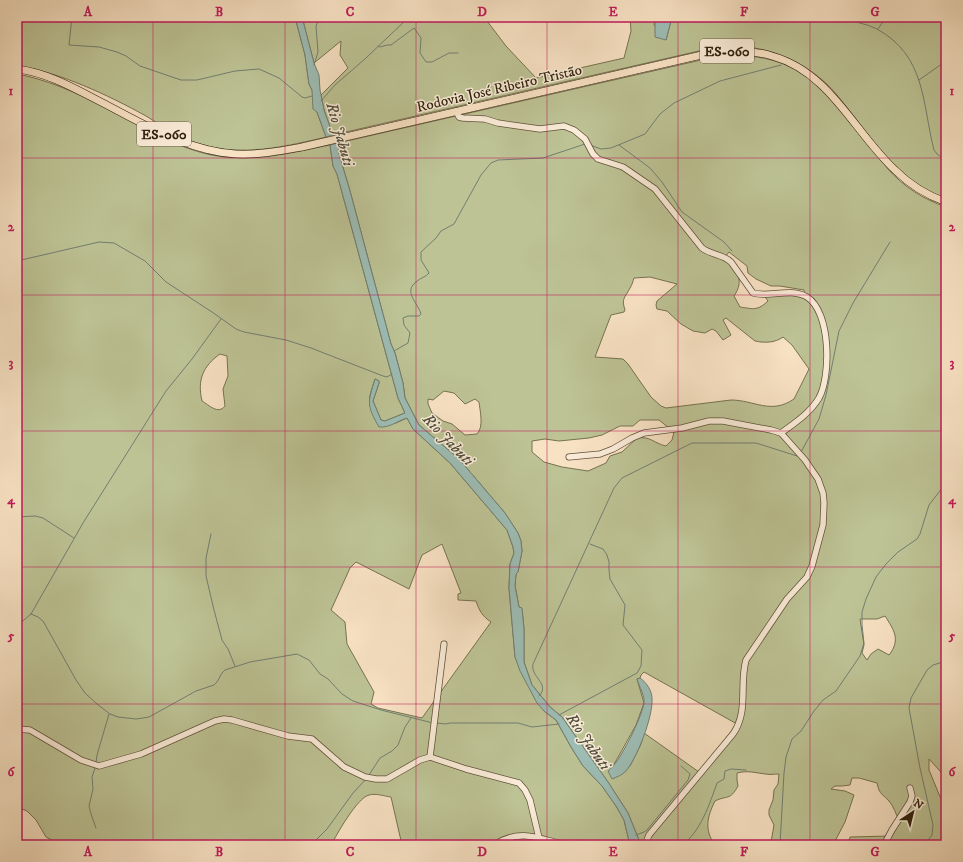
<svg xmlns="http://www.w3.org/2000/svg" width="963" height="862" font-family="'IM FELL DW Pica',serif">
	<rect width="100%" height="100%" fill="#f8e2c4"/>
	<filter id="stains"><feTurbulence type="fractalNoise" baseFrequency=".005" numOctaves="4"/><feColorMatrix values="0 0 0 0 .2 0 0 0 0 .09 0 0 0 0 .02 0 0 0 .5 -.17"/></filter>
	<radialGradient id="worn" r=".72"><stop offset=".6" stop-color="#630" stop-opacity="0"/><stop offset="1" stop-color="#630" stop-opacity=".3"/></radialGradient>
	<g fill="#bdc395" stroke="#767250" fill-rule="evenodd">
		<path d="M17,17h278l10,38 4,29 3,6 5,22 9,25c-38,9 -76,18 -114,10 -13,-3 -29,-8 -40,-14 -9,-5 -17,-12 -26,-17 -40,-22 -83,-42 -129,-51z"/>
		<path d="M302,17h184l1,4 19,25 30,32 88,-20 7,-27 -1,-14h25l-1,8 12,15 6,-23h274v183c-6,-2 -14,-4 -20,-8 -9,-5 -25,-19 -33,-26 -6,-6 -11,-15 -17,-21 -13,-17 -26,-34 -39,-50 -30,-36 -79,-55 -125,-47l-379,87 -9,-25 -3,-15 27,-27 -8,-13 1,-14 -27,22z"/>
		<path d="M723,55c19,0 37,1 55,7 44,13 82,72 110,107 16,18 35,30 58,38v574l-6,-10 -11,-12v11l17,41v34h-98l2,-8 39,-1 10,-15c-3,-7 -5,-14 -10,-20 -7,-8 -9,-5 -12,-18l-18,-5h-7l-2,7 -8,1h-7l-4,3 14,2 9,4 -9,27 -12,23h-65l3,-3 3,-17 -5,-10v-5l4,-10 1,-10 4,-6 1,-10c-5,0 -9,1 -13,0 -11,-1 -18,-4 -29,-1v7l1,6c-8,15 -11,9 -23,15 -8,16 -11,29 0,44h-74l-13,-32 -20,-31 -46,-65 -12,-10 -18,-22 -8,-23v-33l-2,-20 -3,-2 -4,-21 1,-12 2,-2 4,-21 -1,-10 -3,-8 -13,-20 -46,-54 -40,-34 -14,-27 -2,-15 -8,-30 -4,-9 -41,-153 -11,-37 -1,-11zM729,252l18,14 1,7 8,6 15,7h9l24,4 2,9 -24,-8 -19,3 5,7c-11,10 -14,8 -28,6l-6,-11c11,-16 3,-26 -10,-38zM650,277l27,7 -20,17 -1,4 1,4 10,2 14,13 12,7 12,2 7,-4 4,2 7,9 8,-5 -8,-15 3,-2 29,23c9,2 20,2 28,-4l9,8 17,24 -15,30c-23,16 -40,1 -63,1l-65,8 -5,-2 -10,-9 -23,-33 -5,-5 -28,-2 16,-42 13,-3 1,-2c-4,-12 0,-12 5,-22 2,-3 3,-7 4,-10zM444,391l10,2 11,11 10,-5 4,3c1,9 5,25 -2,32l-12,1 -13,-11 -9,-3 -11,-8 -4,-9v-5l5,1zM640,420h19l15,12 -2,8 -6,6c-13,-3 -15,-10 -29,-8l-15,14 -12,4 -4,7 -18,8 -26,-4 -18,-5 -12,-10v-11l13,-2 14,2 30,-3 13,-3 18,-9h13zM885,616c9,14 16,24 4,39l-11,-6 -7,5 -4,6 -5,-7 2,-8 -4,-26h17zM644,672l93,52 -38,48 -55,-39 -3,11 -11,22 -18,2 24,-43 8,-22 -7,-24 3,-1 1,-3z"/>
		<path d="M17,74c43,8 81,30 120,50 27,15 57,30 88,33 36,4 70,-5 105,-12l3,21 4,8 61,224 7,15 -20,8 -4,-1 -8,-19 6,-18v-2l-4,-2c-7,22 -8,20 1,42l20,2 11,-5 6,11 37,34 57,67 6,17 1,6 -4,11 -1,24 6,69 29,54 12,9 15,27 12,19 19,20 14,20 8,14 6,25h-228l-11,-48c-7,-1 -16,-4 -22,-2 -12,3 -32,39 -38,50l-259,-1 -16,-2 -10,-5 -10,-17 -9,-9 -10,-4zM220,354l7,2 1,20 -5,13 2,17c-7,9 -16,-1 -23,-5 -5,-21 1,-35 18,-47zM442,544l19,49 -3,1v6l18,1c3,9 6,15 15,21l-69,96 -44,-10 -7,-4 3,-12 -27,-48 -2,-22 -14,-12 19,-42 6,-6 53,27 13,-34z"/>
	</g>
	<g fill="#9dbdb5" stroke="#717f71">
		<polygon points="295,17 302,17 314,63 319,75 320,90 324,110 333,135 326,137 317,112 313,109 312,90 309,84 305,55"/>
		<polygon points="655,17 672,17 666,40 655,37"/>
		<path d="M338,143l1,11 11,37 41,153 4,9 8,30 2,15 14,27 40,34 46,54 13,20 3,8 1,10 -4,21 -2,2 -1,12 4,21 3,1 2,21v33l8,23 18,22 12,10 46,65 20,31 13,32h-11l-6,-25 -8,-14 -14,-20 -19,-20 -12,-19 -15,-27 -12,-9 -7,-8 -17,-32 -5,-14 -6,-69 1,-24 4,-11 -1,-6 -6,-17 -57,-67 -37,-34 -6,-11c-10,3 -17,10 -28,9 -13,-22 -11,-25 -4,-48l4,2v2l-6,18 8,19 4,1 20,-8 -7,-15 -61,-224 -4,-8 -3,-21z"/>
		<path d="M640,678c7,5 12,13 12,21 1,18 -15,59 -26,72 -4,4 -9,6 -14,8l-4,-8c11,-7 34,-54 36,-68 1,-7 -5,-17 -7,-24z"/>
	</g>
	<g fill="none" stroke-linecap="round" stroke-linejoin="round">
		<g stroke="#717f71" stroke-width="1">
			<polyline points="72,17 69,45 99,47 117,52 126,56 140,66 181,80 197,80 235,71 259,69 279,78 302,97 305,98 312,96"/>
			<polyline points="327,17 332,22 337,17"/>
			<path d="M839,17c12,5 27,6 38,12 49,27 45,74 57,121l3,4 9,7"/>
			<polyline points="878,29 886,17"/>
			<polyline points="378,46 380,47 387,45 391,45 414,28 421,38 420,53 426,62 432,62 449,53 458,53"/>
			<polyline points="314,65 318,52 316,26 320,17"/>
			<polyline points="919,80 946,61"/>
			<polyline points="321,101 335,85 366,58 409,17"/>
			<polyline points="590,145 601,149 611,148 645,134 660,114 674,103 720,81 781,65"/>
			<polyline points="619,145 650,168 662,182 682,212 724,242 732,251"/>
			<polyline points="17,261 99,242 114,243 145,261 166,282 212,312 236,329 244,332 286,340 311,348 383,376 387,377 392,374"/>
			<path d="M394,351l14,-8 2,-10 -6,-8 -1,-7 5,-2h11l2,-2c-3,-11 -18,-22 -5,-32 4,-4 10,-5 13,-9l-8,-13v-8l15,-14 5,-7 13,-7 27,-49 10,-12 7,-3 45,-2 42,-14"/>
			<polyline points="801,452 819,419 826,395 839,331 853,303 890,242"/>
			<polyline points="17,517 35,516 43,518 74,538"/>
			<polyline points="211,534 206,558 206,576 214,610 222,640 228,649 235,666"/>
			<polyline points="31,614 38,617 43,621 76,680 85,693 97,704 110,714 118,717 136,719 149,717 196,691 214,685 217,682 222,673 225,670 250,662 297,654 309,660 320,674 328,679 342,694 353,701 381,710 433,723"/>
			<polyline points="17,626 31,614 83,523 166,391 192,359 221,319"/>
			<path d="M539,696c12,-12 -9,-19 -6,-32l81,-176 8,-10 70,-35h64l41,13"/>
			<polyline points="559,715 637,673 641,666 642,650 623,625 625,605 610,579 609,570 609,562 607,555 603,549 590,544"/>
			<polyline points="436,723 446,724 450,723 518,723 532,727 559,724"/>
			<polyline points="96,763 97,755 109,714"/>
			<polyline points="95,768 92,777 93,789 89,806 91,814 96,828"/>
			<polyline points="369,775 380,758 392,751 398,745 405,727 411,718"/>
			<polyline points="636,835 644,832 647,830 688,780 690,774 681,766"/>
			<polyline points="311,845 327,829 353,793 366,779"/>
			<path d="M682,845c18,-12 28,-42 35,-62l7,-4 1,-8 6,-2 15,1"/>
			<polyline points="780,845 784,773 786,757 792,739 801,731 814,711 823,700 836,691 860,656 864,643 862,625 862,612 866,599 876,577 886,564 898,552 917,539 920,534 929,505 946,483"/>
			<polyline points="924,845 932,835 933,825 920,768 909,708 911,698 927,670 933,665 946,661"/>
		</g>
		<g stroke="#62513a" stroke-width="7">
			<g id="minor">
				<path d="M456,111l3,6 4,1 22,1 13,4 42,6 24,-3 10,4 11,9 8,15 5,5 25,8 32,22 47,59c9,7 21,6 29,14l22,31c17,5 37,-6 54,4 24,15 24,79 12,101 -9,15 -24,25 -38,35"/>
				<path d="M569,457l31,-3 13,-5 19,-11 12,-5 38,-5 27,-7h14l48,9 10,3 24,27 13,19 5,14 1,10 -1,22 -11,41 -5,11 -20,22 -41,61c-7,25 3,51 -13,74l-84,101 -2,5v5"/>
				<polyline points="444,644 430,757 466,769 519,783 525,790 530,800 539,838"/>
				<polyline points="17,729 30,730 81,760 99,766 141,754 215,721 224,719 232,720 288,736 312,739 344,767 365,777 376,779 387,779 420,760 430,757"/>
				<path d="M494,845c26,-17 44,-7 71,0"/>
				<polyline points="884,845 892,830 910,802 912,796 910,788"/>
			</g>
		</g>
		<g stroke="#30210c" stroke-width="8">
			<path id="major" d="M17,69c31,4 57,19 84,33 41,21 88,50 135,52 23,1 44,-3 66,-7l404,-93c22,-3 44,-5 66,2 58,16 82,76 123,114 15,15 31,25 51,32"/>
		</g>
		<use href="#minor" stroke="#faecd9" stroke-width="5.5"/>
		<use href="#major" stroke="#f8e2c4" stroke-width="7"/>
	</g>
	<path fill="none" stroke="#c2185b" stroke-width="1" stroke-opacity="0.55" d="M153,17v828M285,17v828M416,17v828M547,17v828M678,17v828M810,17v828M17,158h929M17,295h929M17,431h929M17,567h929M17,704h929"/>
	<g text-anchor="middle" stroke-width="3" stroke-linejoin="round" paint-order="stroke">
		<g fill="#faecd9" stroke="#6d5e4a" stroke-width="1">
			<rect x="700" y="39" width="54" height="24" rx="3"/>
			<rect x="137" y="122" width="54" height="24" rx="3"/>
		</g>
		<g font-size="14" font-weight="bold" fill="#30210c">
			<text x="727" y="56">ES-060</text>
			<text x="164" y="139">ES-060</text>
		</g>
		<g font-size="15" fill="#30210c" stroke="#faecd9">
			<text transform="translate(499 88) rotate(-13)" y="5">Rodovia José Ribeiro Tristão</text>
		</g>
		<g font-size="16" font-style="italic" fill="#51503f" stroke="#faecd9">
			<text transform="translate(341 134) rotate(74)" y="6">Rio Jabuti</text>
			<text transform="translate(449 439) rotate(46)" y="6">Rio Jabuti</text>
			<text transform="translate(589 741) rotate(55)" y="6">Rio Jabuti</text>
		</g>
	</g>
	<rect width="963" height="862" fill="none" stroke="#f8e2c4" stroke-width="44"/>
	<g transform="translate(913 812) rotate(35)" stroke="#faecd9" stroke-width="3" paint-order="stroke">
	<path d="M0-3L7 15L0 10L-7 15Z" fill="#30210c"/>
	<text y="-6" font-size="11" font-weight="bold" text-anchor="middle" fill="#30210c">N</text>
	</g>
	<rect x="22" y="22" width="919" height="818" fill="none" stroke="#c2185b" stroke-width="1.5"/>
	<g font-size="13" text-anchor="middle" font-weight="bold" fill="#c2185b">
		<text x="88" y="16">A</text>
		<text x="219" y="16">B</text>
		<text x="350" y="16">C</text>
		<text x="482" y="16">D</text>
		<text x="613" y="16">E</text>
		<text x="744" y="16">F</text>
		<text x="875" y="16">G</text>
		<text x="11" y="95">1</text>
		<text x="952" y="95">1</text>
		<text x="11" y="231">2</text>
		<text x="952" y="231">2</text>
		<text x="11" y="367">3</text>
		<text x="952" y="367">3</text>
		<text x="11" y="504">4</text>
		<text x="952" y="504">4</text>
		<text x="11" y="640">5</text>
		<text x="952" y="640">5</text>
		<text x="11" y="776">6</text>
		<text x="952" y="776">6</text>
		<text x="88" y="856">A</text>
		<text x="219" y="856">B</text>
		<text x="350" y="856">C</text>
		<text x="482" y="856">D</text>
		<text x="613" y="856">E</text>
		<text x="744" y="856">F</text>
		<text x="875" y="856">G</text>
	</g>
	<rect width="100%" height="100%" filter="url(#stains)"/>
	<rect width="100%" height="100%" fill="url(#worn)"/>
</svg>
